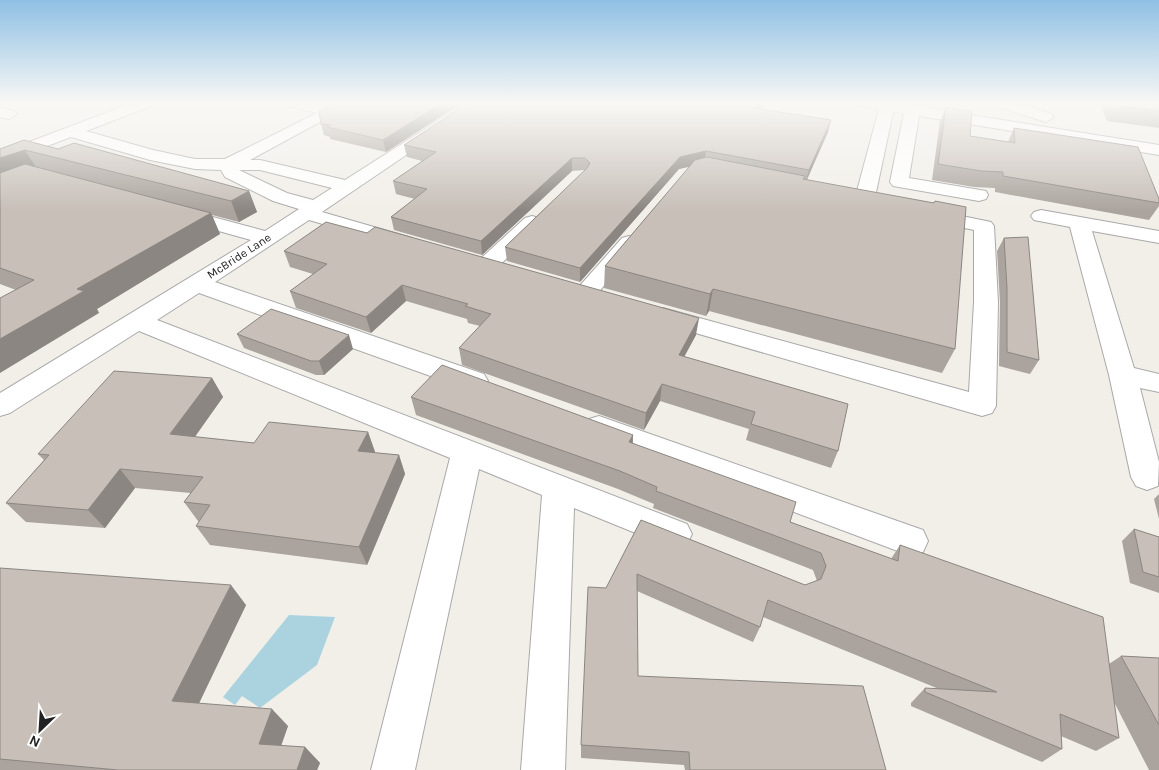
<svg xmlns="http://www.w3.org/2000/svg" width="1159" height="770" font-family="Karla,sans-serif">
	<rect width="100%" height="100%" fill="#f2efe9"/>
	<polygon fill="#aad3df" points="289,615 335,617 317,665 260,708 242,696 235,705 223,697"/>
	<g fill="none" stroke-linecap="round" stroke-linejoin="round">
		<g stroke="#a9a9a9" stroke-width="2">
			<g id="minor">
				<path d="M132,103h21l-2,3 -65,25 67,19 42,9h30l92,-46 -29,-7 -2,-3h30l14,3 6,-3h19l-105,57h10l85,20 121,-77h17l-161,109 90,26 4,4 -4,4 -7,2 -7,-2 -89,-26 -94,62 269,92 4,7 -4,7 -10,2 -10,-2 -265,-95 -42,27 530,204 5,10 -5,10 -12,5 -101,-41 -9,262h-44l21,-275 -63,-26 -64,301h-44l79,-312 -311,-127 -129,82 -10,3v-23l251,-153 -79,-22 -3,-4 3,-4 7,-2 86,23 34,-22 -26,-8 -48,-24 -4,-7 -26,-1 -45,-9 -79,-23 -71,27v-11zM239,170h21l72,18 -19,12 -26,-7z"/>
				<polygon points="860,103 896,103 1159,145 1159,155 919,116 909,178 986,191 988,195 986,199 979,201 893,186 890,182 904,113 893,112 874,202 871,206 857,206 854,202 879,109 862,106"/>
				<polygon points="994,103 1017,103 1051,114 1054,117 1046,122 996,106"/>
				<polygon points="0,107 14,111 17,114 9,119 0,117"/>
				<polygon points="928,209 991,222 994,226 998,302 996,406 992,413 982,416 654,321 651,316 654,311 663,308 969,392 974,302 974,230 921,219 918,215 921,211"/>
				<polygon points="1041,210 1159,231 1159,243 1092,231 1134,368 1159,374 1159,392 1140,388 1159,462 1158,486 1147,490 1136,486 1131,477 1109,375 1070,227 1034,220 1031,216 1034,212"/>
				<polygon points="532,216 539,218 542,222 539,226 494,271 486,273 478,271 475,266 478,261 525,218"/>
				<polygon points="629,236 636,238 640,242 593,299 585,301 577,299 573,294 577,289 622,238"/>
				<polygon points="599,416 923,530 928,541 923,552 911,556 589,435 584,427 589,419"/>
			</g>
		</g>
		<use href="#minor" fill="#fff" fill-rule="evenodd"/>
	</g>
	<g fill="#aba49e">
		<polygon points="462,103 386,152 330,139 330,137 324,135 321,124"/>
		<polygon points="1100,103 1159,103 1159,128 1107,121"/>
		<polygon points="946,107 970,136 1008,142 1014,128 1159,199 1159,206 1149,220 995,192 995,188 974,187 932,180 940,121"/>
		<polygon points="761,109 828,132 807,180 933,203 935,201 955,349 942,373 709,311 706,316 604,288 605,266 689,167 679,169 580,282 507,261 505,247 585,170 572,171 482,255 394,230 391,217 415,199 396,194 393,181 422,161 407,157 404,145"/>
		<polygon points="0,149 58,149 249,191 257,212 239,222 212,215 220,234 97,309 99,313 16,290 0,284"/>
		<polygon points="1004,238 1039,360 1030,374 999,366 1000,302 997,251"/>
		<polygon points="284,251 696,335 684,356 838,451 831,468 746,440 749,429 660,401 644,430 462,365 459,348 480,326 468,323 467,319 406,301 371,333 296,308 290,291 313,274 290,267"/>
		<polygon points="237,334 353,349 324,375 316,375 244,348"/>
		<polygon points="212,378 223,397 195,437 254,443 368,432 375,452 374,453 399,455 405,474 367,565 210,545 196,526 199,521 198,521 184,502 191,493 135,488 105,528 26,522 6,503 44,460 38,454"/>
		<polygon points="411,397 633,435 633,443 790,522 891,559 900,545 1109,664 1121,656 1159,658 1159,770 1149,770 1114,702 1119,738 1096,751 1061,736 1062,749 1042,762 911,706 911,703 925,688 939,689 763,617 760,627 753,642 637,591 638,676 886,770 685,770 684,765 581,758 581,745 606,588 641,520 805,585 817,581 813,570 653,508 654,504 618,489 416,415"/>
		<polygon points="1159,494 1159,519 1154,499"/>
		<polygon points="1134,529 1159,537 1159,593 1130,583 1122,541"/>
		<polygon points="0,568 246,605 199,703 288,726 281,746 305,747 320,763 317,770 0,770"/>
	</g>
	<g fill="#8b8681">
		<polygon points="442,103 462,103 386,152 383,140"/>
		<polygon points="758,103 766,103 752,120 754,108"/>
		<polygon points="831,120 828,132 805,183 809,170"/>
		<polygon points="25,150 37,169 0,182 0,158"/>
		<polygon points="706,151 704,163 679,169 580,282 580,268 680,157"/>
		<polygon points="572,158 572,171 482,255 481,241"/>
		<polygon points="249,191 257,212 239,222 231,201"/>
		<polygon points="211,213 220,234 97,309 99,313 0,373 0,339 77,289"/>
		<polygon points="402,285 406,301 371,333 366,317"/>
		<polygon points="713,289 709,311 706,316 710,294"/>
		<polygon points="699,318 696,335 676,372 679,355"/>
		<polygon points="349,335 353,349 324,375 319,361"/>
		<polygon points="212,378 223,397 183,453 170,434"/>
		<polygon points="662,384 660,401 644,430 646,413"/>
		<polygon points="368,432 375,452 366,470 358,451"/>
		<polygon points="633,435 632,453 629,442"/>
		<polygon points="399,455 405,474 367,565 359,547"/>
		<polygon points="120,469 135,488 105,528 88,510"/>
		<polygon points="231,585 246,605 192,718 172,701"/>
		<polygon points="272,709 288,726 276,760 259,744"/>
		<polygon points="305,747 320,763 317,770 297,770"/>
	</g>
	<g fill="#c7bfb8" stroke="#8b8681">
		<polygon points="334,103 442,103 383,140 327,127 330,125 321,124 319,111"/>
		<polygon points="468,103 758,103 754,108 831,120 809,170 706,151 680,157 580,268 505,247 587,168 590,163 585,158 572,158 481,241 391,217 427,189 393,181 436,152 404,145"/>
		<polygon points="1115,103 1159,103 1159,111 1116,106"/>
		<polygon points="946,107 972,111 970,136 1015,143 1014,128 1138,147 1159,199 1159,203 1003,176 1003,172 981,171 938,164"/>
		<polygon points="24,140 58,149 74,143 249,191 231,201 25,150 0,158 0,149"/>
		<polygon points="707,157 805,176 803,179 934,203 935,201 966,207 955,349 713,289 710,294 605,266 695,160"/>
		<polygon points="25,164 211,213 77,289 84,291 0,339 0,298 34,280 0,268 0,173"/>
		<polygon points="326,222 367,233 375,227 699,318 679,355 848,404 838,451 751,424 755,412 662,384 646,413 459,348 491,314 465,306 468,304 402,285 366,317 290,291 327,264 284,251"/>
		<polygon points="1028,237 1039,360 1007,352 1007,288 1004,238"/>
		<polygon points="271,309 349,335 319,361 311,361 237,334"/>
		<polygon points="442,365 633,435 629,442 796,502 790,522 898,561 900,545 1103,617 1119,738 1060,714 1062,749 925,692 925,688 997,692 768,600 760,627 637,574 638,676 863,686 886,770 690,770 689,752 581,745 588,587 606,588 641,520 805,585 821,579 826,566 821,553 656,491 657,487 620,471 411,397"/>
		<polygon points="114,371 212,378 170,434 254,443 269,422 368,432 358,451 399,455 359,547 196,526 210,505 184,502 203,477 120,469 88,510 6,503 49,455 38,454"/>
		<polygon points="1134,529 1159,537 1159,577 1143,572"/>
		<polygon points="0,568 231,585 172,701 272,709 259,744 305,747 297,770 118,770 0,759"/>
		<polygon points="1121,656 1159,658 1159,725"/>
	</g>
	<linearGradient id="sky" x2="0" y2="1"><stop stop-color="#8fc0e4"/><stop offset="0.49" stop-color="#f9f8f5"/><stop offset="1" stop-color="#f9f8f5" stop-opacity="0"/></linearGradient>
	<rect width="1159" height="211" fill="url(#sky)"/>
	<g text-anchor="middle" stroke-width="4.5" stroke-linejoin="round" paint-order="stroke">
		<g font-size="12" fill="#222" stroke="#fff">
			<text transform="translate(239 256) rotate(-33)" y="4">McBride Lane</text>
		</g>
	</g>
	<g transform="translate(40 730) rotate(205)" stroke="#ffffff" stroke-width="4" paint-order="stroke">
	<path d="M0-4L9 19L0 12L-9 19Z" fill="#222222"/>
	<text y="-8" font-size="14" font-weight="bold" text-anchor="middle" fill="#222222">N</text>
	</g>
</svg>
